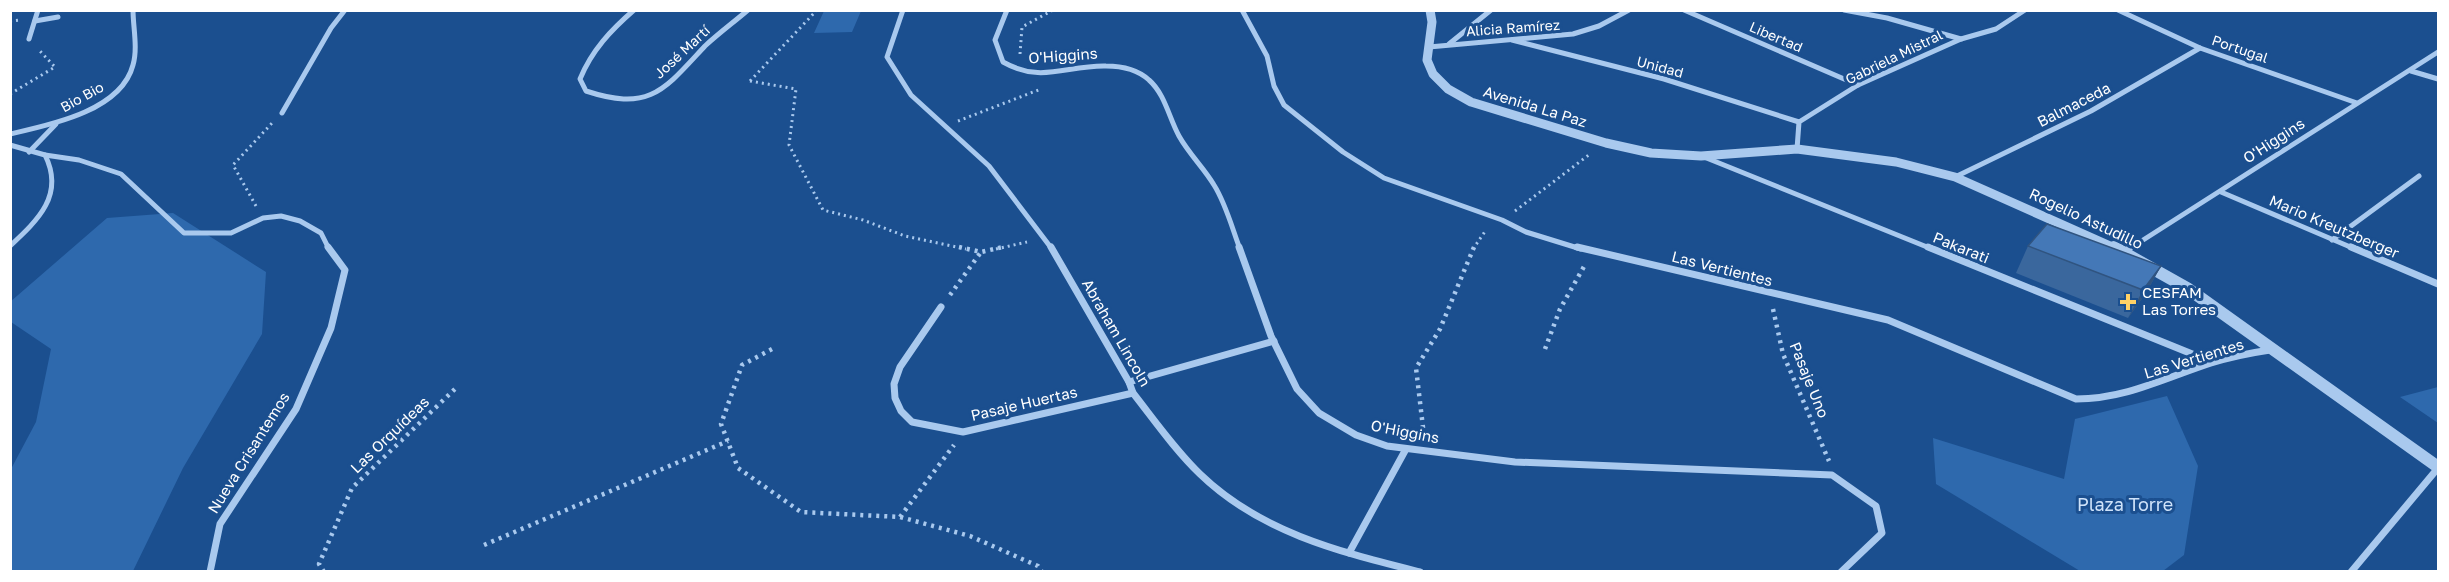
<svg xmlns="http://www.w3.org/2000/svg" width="2449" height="582" font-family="'Golos Text',sans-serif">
	<rect width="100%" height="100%" fill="#1b4f8f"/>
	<g fill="#2e69ad">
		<polygon points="824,11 824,10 861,11 852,32 814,33"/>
		<polygon points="173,213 266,272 262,334 183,468 133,571 11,571 11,469 36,422 51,349 11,322 10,302 107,218"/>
		<polygon points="2438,387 2438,423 2400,397"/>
		<polygon points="2167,396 2198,466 2184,555 2163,571 2080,571 1936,484 1933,438 2064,479 2075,419"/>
	</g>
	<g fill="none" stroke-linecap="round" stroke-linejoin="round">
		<g stroke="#a9c9ee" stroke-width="3" stroke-dasharray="2 4" stroke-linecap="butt">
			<polyline points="10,21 20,20"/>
			<polyline points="1020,54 1022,27 1053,10"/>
			<polyline points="750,81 796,89 789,145 823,210 863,220 905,236 966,249"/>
			<polyline points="750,81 817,10"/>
			<polyline points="10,94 55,67 38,49"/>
			<polyline points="958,121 1041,89"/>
			<polyline points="256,206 233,165 273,122"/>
			<polyline points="1515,211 1590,154"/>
			<polyline points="996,249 1027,242"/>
			<polyline points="1473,249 1486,230"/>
		</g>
		<g stroke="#a9c9ee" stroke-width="4.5" stroke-dasharray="3 5" stroke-linecap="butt">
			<polyline points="959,247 981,252 1003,247"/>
			<polyline points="950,295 981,252"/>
			<polyline points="1773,309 1783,354 1829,461"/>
			<polyline points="772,349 742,365 721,424 738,468 801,512 900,517 970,536 1038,566 1042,572"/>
			<polyline points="1545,349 1560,309 1586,263"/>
			<polyline points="1424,436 1416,368 1440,329 1474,247"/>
			<polyline points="900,517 954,445"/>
			<polyline points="484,545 728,441"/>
			<polyline points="324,572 319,564 352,488 458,386"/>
		</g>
		<g stroke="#a9c9ee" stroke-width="5">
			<path d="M634,10c-23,20 -42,40 -54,69l6,12c64,21 78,-1 119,-45 14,-13 29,-24 43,-36"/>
			<polyline points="903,10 887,57 911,95 989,166 1052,249"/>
			<path d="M1007,10l-12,30 8,22c39,22 63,3 103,4 15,0 31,3 43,14 16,14 20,38 30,56 10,18 25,32 35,49 12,19 18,43 26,64"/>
			<polyline points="1242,10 1267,56 1274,86 1284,105 1343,152 1384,178 1502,220 1526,232 1581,249"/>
			<polyline points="1684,10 1858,85"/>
			<polyline points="1844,10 1887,18 1961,39"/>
			<polyline points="2118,10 2200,48 2357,103"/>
			<polyline points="35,21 58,17"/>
			<polyline points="29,39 38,10"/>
			<polyline points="1512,40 1664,79 1799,122"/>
			<polyline points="1449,44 1491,10"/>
			<polyline points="1429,47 1573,34 1599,26 1629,10"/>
			<polyline points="2411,71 2438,79"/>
			<polyline points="282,113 331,28 345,10"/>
			<path d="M10,134c40,-9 111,-23 123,-69 5,-17 0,-38 0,-55"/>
			<path d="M10,145l35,10c20,40 -7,65 -35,91"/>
			<polyline points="1797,149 1799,122 1858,85 1961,39 1996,29 2025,10"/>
			<polyline points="29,152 56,124"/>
			<polyline points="45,155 79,160 121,174 184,233 231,233 263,218 281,216 300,221 321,233 329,249"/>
			<polyline points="1704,157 1932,249"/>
			<polyline points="1955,177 2091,111 2200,48"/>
			<polyline points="2221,192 2355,249"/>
			<polyline points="2332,240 2419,176"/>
			<polyline points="2129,249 2438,52"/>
		</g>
		<g stroke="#a9c9ee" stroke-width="7">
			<path d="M1051,247l78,135 4,11c22,28 42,57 67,81 61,59 141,78 220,98"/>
			<polyline points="1239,247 1271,336 1297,389 1319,413 1356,435 1387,446 1515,462 1832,475 1876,506 1882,533 1841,572"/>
			<path d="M1577,247l311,73 188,79c49,0 89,-21 135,-36 19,-6 39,-10 59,-13"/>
			<polyline points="1928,247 2212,362"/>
			<polyline points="2351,247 2438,284"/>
			<polyline points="2124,252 2131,247"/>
			<polyline points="941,307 900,367 894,384 895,398 901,411 912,422 963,432 1133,393"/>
			<polyline points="1129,382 1274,341"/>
			<polyline points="1349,553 1406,449"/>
			<polyline points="210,572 220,524 296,409 331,328 345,270 328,247"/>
			<polyline points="2351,572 2438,468"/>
		</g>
		<polyline stroke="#a9c9ee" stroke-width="9" points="1430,10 1432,22 1427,60 1433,74 1448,89 1471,102 1606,143 1651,153 1701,156 1797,149 1896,162 1955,177 2117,249"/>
		<polyline stroke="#a9c9ee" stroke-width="12" points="2114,247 2187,288 2438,467"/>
	</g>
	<polygon fill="#3a679d" points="2028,246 2161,266 2146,293 2128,318 2016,273"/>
	<polygon fill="#305480" points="2161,266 2146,293 2128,318 2143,290"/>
	<polygon fill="#4478b7" stroke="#305480" stroke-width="1.5" points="2047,224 2161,266 2143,290 2028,246"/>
	<path fill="#ffd166" stroke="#1b4f8f" stroke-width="2" d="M2125 293h6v6h6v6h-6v6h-6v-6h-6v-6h6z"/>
	<g text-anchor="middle" stroke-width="6" stroke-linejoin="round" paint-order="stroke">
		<g font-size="14" fill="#fff" stroke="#1b4f8f">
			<text transform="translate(1513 28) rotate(-4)" y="5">Alicia Ramírez</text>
			<text transform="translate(1776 37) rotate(23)" y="5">Libertad</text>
			<text transform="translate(2240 49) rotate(19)" y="5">Portugal</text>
			<text transform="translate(682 52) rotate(-43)" y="5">José Martí</text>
			<text transform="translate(1894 57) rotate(-26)" y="5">Gabriela Mistral</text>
			<text transform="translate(1660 67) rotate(15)" y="5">Unidad</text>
			<text transform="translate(82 97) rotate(-29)" y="5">Bio Bio</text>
		</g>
		<g font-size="15" fill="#fff" stroke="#1b4f8f">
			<text transform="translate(1063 56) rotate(-4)" y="5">O'Higgins</text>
			<text transform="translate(2074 105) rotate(-27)" y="5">Balmaceda</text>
			<text transform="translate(1535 107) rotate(17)" y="5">Avenida La Paz</text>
			<text transform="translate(2274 141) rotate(-33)" y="5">O'Higgins</text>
			<text transform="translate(2086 219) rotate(25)" y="5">Rogelio Astudillo</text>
			<text transform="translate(2334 227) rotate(23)" y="5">Mario Kreutzberger</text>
			<text transform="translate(1961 248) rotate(22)" y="5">Pakarati</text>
			<text transform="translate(1722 269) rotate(14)" y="5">Las Vertientes</text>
			<text transform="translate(1116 333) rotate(60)" y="5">Abraham Lincoln</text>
			<text transform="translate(2194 359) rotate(-17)" y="5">Las Vertientes</text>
			<text transform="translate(1809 380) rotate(68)" y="5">Pasaje Uno</text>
			<text transform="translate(1024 404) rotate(-13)" y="5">Pasaje Huertas</text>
			<text transform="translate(1405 432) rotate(11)" y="5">O'Higgins</text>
			<text transform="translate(390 435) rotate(-44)" y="5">Las Orquídeas</text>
			<text transform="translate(249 453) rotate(-58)" y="5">Nueva Crisantemos</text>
		</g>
		<g font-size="15" fill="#fff" stroke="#1b4f8f" text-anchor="start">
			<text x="2142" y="298">CESFAM<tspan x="2142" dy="17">Las Torres</tspan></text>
		</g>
		<g font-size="18" fill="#cfe3fa" stroke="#1b4f8f">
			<text x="2125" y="511">Plaza Torre</text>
		</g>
	</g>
	<rect width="2449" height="582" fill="none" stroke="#ffffff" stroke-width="24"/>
</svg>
